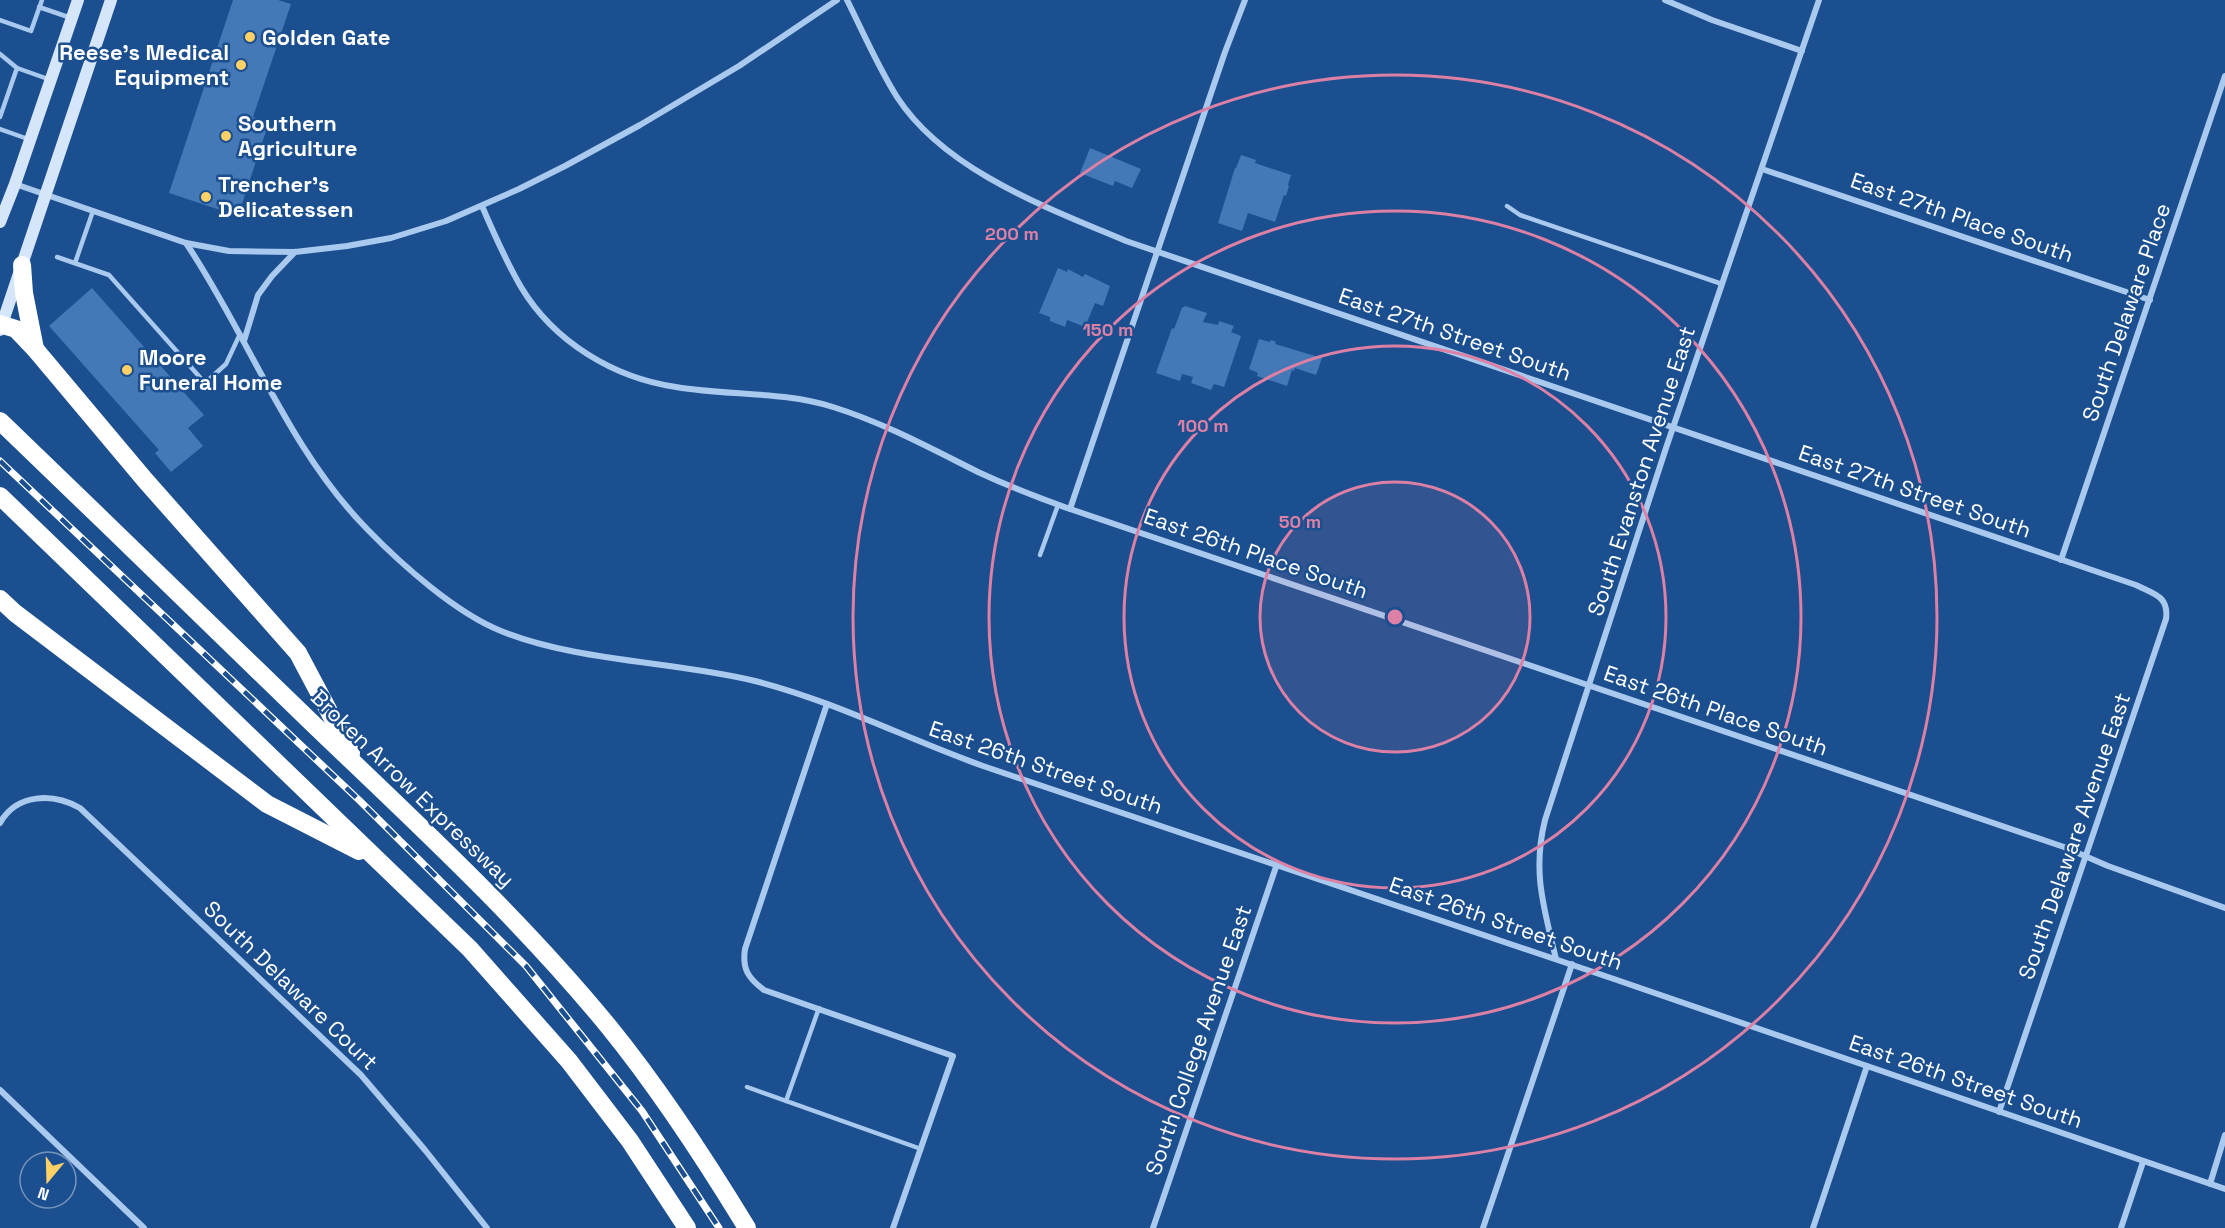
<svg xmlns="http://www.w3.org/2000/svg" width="2225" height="1228" font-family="'Space Grotesk',sans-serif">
	<rect width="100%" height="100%" fill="#1b4f8f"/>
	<g fill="#4478b7">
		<polygon points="233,0 278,0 291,4 253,117 269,122 238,216 169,193"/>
		<polygon points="1090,148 1141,169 1132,188 1115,181 1113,186 1080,173"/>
		<polygon points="1241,155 1256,160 1255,163 1291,175 1288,185 1289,186 1286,196 1284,195 1275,222 1248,213 1242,231 1218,223 1235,168 1236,168"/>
		<polygon points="1058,268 1067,272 1068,269 1083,277 1085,274 1110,286 1103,306 1095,303 1085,327 1067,320 1065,327 1050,321 1050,317 1039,313"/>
		<polygon points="92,288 204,415 188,428 203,446 171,472 155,453 159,450 49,326"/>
		<polygon points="1185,306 1207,313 1203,322 1218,325 1219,321 1234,326 1231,332 1241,336 1224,387 1214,384 1211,390 1191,383 1193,377 1182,374 1180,381 1156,373 1172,328 1174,329 1182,308"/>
		<polygon points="1259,339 1270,342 1271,340 1276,342 1275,344 1322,358 1316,375 1295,368 1294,371 1292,370 1287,386 1257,376 1258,373 1249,369"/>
	</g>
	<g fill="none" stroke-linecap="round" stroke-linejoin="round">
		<g stroke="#a9c9ee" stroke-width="4.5">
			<polyline points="39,7 71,18"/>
			<polyline points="0,20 31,31 42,0"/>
			<polyline points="0,54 17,68"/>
			<polyline points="0,117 17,68 48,79"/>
			<polyline points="0,129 28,139"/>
			<polyline points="1507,206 1520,215 1722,284"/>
			<polyline points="57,257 109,275 205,383 226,364 240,334"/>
			<polyline points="75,263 93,211"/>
			<polyline points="1040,555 1058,505"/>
			<polyline points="747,1087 921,1149"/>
			<polyline points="786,1101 819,1008"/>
		</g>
		<g stroke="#a9c9ee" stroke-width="6">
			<path d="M847,0c16,32 31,67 50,97 48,74 151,111 229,144l1010,344c18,9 33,11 30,34l-167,493"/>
			<polyline points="1665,0 1712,20 1802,51"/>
			<polyline points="1762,169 2150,300"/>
			<polyline points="15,184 186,243 229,251 295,252 347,246 391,238 446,221 519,189 565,166 640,125 739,66 837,0"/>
			<path d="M482,206c12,28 24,55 39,81 33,55 93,91 155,100 53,9 106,4 157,20 51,16 97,41 145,65 30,14 61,26 92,37l994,338 44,19 117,42"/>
			<path d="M186,243c63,94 102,206 182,287 34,35 88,83 133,101 77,31 172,30 254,50 79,20 152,58 228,85l628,212 614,211"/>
			<polyline points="244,341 258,295 272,276 295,252"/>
			<polyline points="1070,509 1225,52 1245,0"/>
			<polyline points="2061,560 2225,76"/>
			<path d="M827,704l-82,245c-3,20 3,29 19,41l189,66 -60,172"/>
			<path d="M0,823c17,-30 53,-30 80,-15l281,267 64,75 62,78"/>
			<path d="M1556,959c-12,-51 -24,-87 -11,-139l121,-372 153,-448"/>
			<polyline points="0,1090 144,1228"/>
			<polyline points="2210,1184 2225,1135"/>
			<polyline points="1153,1228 1277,864"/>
			<polyline points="1483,1228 1572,964"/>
			<polyline points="1813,1228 1867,1066"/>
			<polyline points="2121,1228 2143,1162"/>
		</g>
		<g stroke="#d6e6fa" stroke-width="12">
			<polyline points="0,222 15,184 78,0"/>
			<polyline points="0,330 111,0"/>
		</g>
		<g stroke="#fff" stroke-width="18">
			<polyline points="22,265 24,293 35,349"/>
			<polyline points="0,324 16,329 35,349 145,480 298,653 351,753"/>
			<path d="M0,421c104,100 208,201 311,301 102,98 208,195 298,305 52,64 96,132 138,201"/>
			<polyline points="0,496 470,949 569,1061 630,1141 687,1228"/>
			<polyline points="0,599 15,613 267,804 359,851"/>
		</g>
		<g stroke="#fff" stroke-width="7">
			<polyline id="rail" points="0,461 360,801 526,966 642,1111 719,1228"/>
		</g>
		<use href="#rail" stroke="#1b4f8f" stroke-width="4.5" stroke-dasharray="14" stroke-linecap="butt"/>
	</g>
	<circle cx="1395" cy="617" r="135" fill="#dd80a5" fill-opacity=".12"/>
	<g fill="none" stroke="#dd80a5" stroke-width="3">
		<circle cx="1395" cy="617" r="135"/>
		<circle cx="1395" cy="617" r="271"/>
		<circle cx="1395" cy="617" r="406"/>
		<circle cx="1395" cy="617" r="542"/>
	</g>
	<g fill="#ffd166" stroke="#1b4f8f" stroke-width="2">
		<circle cx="250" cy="37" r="6"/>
		<circle cx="241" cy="65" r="6"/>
		<circle cx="226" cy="136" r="6"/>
		<circle cx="206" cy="197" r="6"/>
		<circle cx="127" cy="370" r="6"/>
	</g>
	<g text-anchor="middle" stroke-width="5" stroke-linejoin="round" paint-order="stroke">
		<g font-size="22" font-weight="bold" fill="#fff" stroke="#1b4f8f" text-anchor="start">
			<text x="262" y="45">Golden Gate</text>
			<text x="229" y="60" text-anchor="end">Reese's Medical<tspan x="229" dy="25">Equipment</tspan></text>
			<text x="238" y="131">Southern<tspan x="238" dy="25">Agriculture</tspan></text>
			<text x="218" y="192">Trencher’s<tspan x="218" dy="25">Delicatessen</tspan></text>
			<text x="139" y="365">Moore<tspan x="139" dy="25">Funeral Home</tspan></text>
		</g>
		<g font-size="22" fill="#fff" stroke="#1b4f8f">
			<text transform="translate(1962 217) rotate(19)" y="8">East 27th Place South</text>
			<text transform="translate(2126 312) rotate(-71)" y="8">South Delaware Place</text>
			<text transform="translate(1455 334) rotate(19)" y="8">East 27th Street South</text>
			<text transform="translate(1641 471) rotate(-72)" y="8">South Evanston Avenue East</text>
			<text transform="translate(1915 491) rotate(19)" y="8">East 27th Street South</text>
			<text transform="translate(1256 553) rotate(19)" y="8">East 26th Place South</text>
			<text transform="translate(1716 710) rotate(19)" y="8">East 26th Place South</text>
			<text transform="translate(1046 767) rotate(19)" y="8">East 26th Street South</text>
			<text transform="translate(413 788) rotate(44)" y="8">Broken Arrow Expressway</text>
			<text transform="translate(2074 836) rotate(-71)" y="8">South Delaware Avenue East</text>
			<text transform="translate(1506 923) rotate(19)" y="8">East 26th Street South</text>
			<text transform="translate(291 985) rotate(44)" y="8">South Delaware Court</text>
			<text transform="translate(1198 1040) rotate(-71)" y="8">South College Avenue East</text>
			<text transform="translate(1966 1081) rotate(19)" y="8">East 26th Street South</text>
		</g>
	</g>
	<circle cx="1395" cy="617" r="9" fill="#dd80a5" stroke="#1b4f8f" stroke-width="3"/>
	<g font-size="18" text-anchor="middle" font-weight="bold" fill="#dd80a5" stroke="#1b4f8f" stroke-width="5" stroke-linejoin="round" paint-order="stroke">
		<text x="1012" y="240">200 m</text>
		<text x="1108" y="336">150 m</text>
		<text x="1203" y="432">100 m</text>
		<text x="1300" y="528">50 m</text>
	</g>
	<g transform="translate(48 1180) rotate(199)"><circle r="28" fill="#1b4f8f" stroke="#7695bc" stroke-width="1.5"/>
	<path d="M0-4.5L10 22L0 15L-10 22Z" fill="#ffd166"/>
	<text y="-9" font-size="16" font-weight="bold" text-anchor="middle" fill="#ffffff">N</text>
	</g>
</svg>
